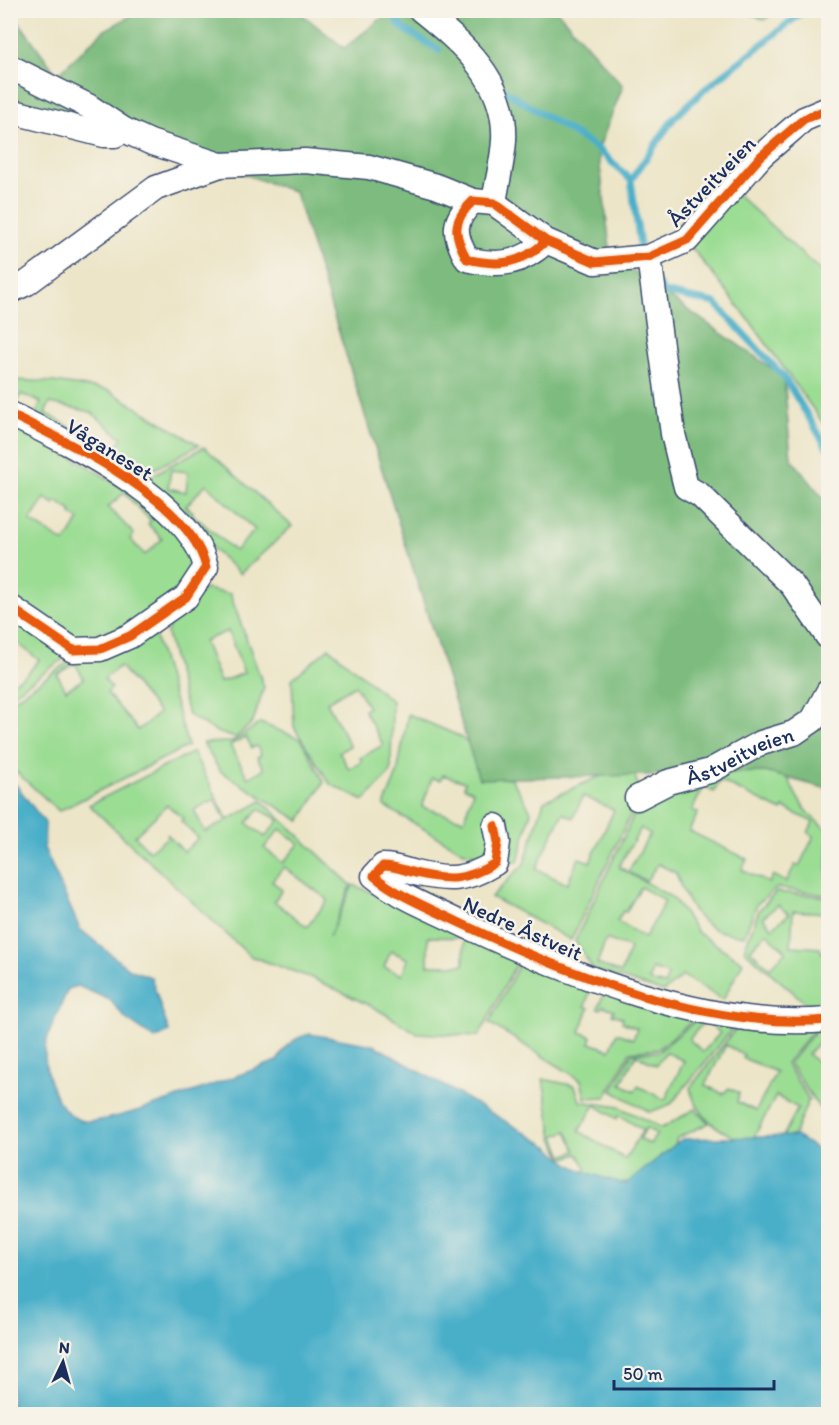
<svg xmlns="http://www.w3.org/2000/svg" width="839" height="1425" font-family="Itim,sans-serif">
	<rect width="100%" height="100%" fill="#f7f3e8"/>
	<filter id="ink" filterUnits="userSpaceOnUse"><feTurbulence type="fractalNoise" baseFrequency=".0167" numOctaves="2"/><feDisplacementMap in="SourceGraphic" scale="12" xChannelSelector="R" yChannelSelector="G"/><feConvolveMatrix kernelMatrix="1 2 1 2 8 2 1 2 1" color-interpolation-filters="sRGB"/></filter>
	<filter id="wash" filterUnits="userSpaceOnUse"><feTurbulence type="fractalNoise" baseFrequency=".008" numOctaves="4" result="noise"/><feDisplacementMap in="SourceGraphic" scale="24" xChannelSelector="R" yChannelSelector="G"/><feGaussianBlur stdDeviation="1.35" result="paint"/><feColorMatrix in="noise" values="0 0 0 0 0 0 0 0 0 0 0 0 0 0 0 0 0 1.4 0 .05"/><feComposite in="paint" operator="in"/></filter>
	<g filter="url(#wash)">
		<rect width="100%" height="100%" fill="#ece5c8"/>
		<g fill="#9cdd94" stroke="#5c8679" stroke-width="1.5" fill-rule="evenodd">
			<polygon points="744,11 774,10 774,11 765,20"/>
			<polygon points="727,185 828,278 828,430 750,321 675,227 709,203"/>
			<path d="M11,380l42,2 55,8 91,55 -63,34 -125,-70zM21,394l20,8 -6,14 -20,-9zM50,403l41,9 31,26 -5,9 -9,-4 -2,4 -61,-34z"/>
			<path d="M11,430l11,2 63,32 86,56 26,29 -2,22 -16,20 -72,50 -36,-3 -60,-42zM124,493l27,28 -3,3 14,15 -17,16 -15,-16 4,-5 -26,-27zM45,498l9,6 2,-3 16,10 -1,3 8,6 -14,23 -35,-22z"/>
			<path d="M204,447l88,79 -52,48 -100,-92zM171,470l17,2 -2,20 -18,-4zM206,484l49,46 -20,21 -43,-37 1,-2 -7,-6z"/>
			<path d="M205,589l25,5 34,93 -11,35 -18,16 -18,-6 -29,-17 -21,-81 4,-18zM228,631l16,42 -24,9 -16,-41z"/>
			<polygon points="11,610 72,653 11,695 11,684 27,674 39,660 11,638"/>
			<path d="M154,632l34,114 -129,65 -48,-44 -1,-65 66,-45zM75,663l9,16 -18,11 -9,-16zM120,666l39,47 -21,17 -31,-37 5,-5 -8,-9z"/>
			<path d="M329,648l63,53 -1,71 -27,29 -34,-17 -36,-57 -2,-48zM355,685l13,23 -4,2 19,35 -23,13 2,4 -13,7 -10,-17 11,-6 -23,-44z"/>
			<path d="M408,714l51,22 51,40 21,35 -13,51 -54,-10 -80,-46 13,-32zM443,775l22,7 -1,5 9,4 -9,29 -42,-13 10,-29 9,2z"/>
			<path d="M260,723l41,16 23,43 -24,39 -80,-50 -17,-28 29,-1zM246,737l6,11 5,-2 4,9 -4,2 7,12 -16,9 -18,-33z"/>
			<path d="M193,752l35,68 34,-19 89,84 -22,52 24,-52 169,67 -43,84 -62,-3 -42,-25 -63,-30 -62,-22 -161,-151zM215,799l11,22 -21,11 -11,-22zM167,805l16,13 -2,3 17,17 -14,14 -17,-18 1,3 -19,14 -14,-15zM259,809l20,11 -14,17 -18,-14zM280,829l19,15 -16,19 -19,-15zM284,867l44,33 -21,27 -33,-26 8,-11 -10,-9zM428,937l36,1v27h-36zM391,951l17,8 -6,16 -18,-8z"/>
			<path d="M780,757c11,31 21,55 48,73l-1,65 -50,-7 -20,16 -13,32c-9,-2 -20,-3 -28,-6 -22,-10 -33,-36 -40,-57l-18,-9 -12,17 -26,-13 53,30 25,35 45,29 -20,38 -40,-24 -20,16 -70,-23 -18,-28 58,-124 11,-8 -14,7 -59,124 -80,-43 33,-33 20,-63 86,-38 17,45 30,-23zM720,781l62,30 2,-3 29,14 -5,11 6,3 -15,30 -4,-1 -9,17 -13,-7 -4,8 -27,-13 5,-11 -58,-28 9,-18 -6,-3 12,-23 10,5zM583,796l31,14 -24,52 -11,-4 -12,26 -31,-15 27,-56 10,5zM641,828l9,6 -22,38 -9,-6zM641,887l24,14 -20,37 -28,-17 6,-10 3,1zM606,939l24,9 -9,25 -24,-9zM652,969l16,5 -3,11 -16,-4z"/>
			<path d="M776,892l52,5 -1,16 -34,-2 -2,35 29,2 2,5 6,5v52l-20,-5 -64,-55 15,-40zM778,905l11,9 -17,14 -9,-11zM766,933l20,18 -16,17 -20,-18z"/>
			<path d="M525,953l173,63 -40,33 -28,3 -24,45 -21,1 -4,-18 -92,-57zM591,988l13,5 -6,15 3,1 2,-3 11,4 -2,4 11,4 -1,4 15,6 -4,11 -16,-6 -7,17 -20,-7 2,-6 -12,-5 9,-24 -4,-2z"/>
			<path d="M700,1017l37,6 -66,81 -21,8 -38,-21 20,-38 26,-1zM706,1020l14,13 -17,19 -14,-13zM666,1052l18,9 -19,39 -27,-14 -3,5 -14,-7 15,-29 20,10z"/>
			<path d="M741,1022l74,7 -29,34 23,36 -23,55c-39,-11 -85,-21 -96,-66zM726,1045l18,10 -1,3 33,14 -20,39 -19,-9 2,-9 -10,-5 -6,6 -18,-9zM776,1096l22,12 -22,41 -22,-12z"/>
			<polygon points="828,1028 828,1046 820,1040 808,1054 828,1072 828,1121 789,1063 817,1029"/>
			<path d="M543,1079l32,7 5,15 39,6 43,21 33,-19 14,14 -32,15 -15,51 -24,-8 -15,1 1,7 -54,-13 5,-9 9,5 3,-3 -9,-15 -15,5 -10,-21zM595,1105l22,14 2,-4 24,15 -18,29 -46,-28zM646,1128l11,6 -7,10 -10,-5zM567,1131l9,20 -13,5 -8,-20z"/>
		</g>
		<polygon fill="#7dbc7e" stroke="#4c766e" stroke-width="1.5" points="11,11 57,75 103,31 140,11 298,11 344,48 387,14 493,15 502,11 557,11 623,86 598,150 611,256 784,377 791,458 828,504 828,789 765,772 479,779 295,192 215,164 11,115"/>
		<path fill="#4aafc9" stroke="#326f94" stroke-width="1.5" d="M10,777l35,46 -1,25 36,81 49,40 22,8 18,55 -14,7 -29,-20 -16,-19 -32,-14 -10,3c-6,15 -22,46 -23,60 -1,24 12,67 39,72 28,5 158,-48 193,-60 9,-15 15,-23 33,-27l64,11 176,102c20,24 47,29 76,37l56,-45 114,-3 32,20v258h-817z"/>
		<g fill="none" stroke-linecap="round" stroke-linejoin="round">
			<g stroke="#4aafc9" stroke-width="7">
				<polyline points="390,10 402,28 439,50"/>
				<polyline points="502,89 598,149 631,180"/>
				<polyline points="641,253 631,180 673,119 704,90 805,10"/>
				<polyline points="660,286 663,292 715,303 784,377 828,449"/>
			</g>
		</g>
	</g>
	<g filter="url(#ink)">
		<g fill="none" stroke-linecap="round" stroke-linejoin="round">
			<g stroke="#3a4a6e" stroke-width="27">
				<g id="minor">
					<path d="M421,10c42,34 86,71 83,130 -1,20 -7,42 -10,63"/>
					<polyline points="10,67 88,106 124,130 150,142 220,165 305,161 369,167 436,186 473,201"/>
					<polyline points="10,111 104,135 115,135 124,130"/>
					<path d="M546,241c-24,23 -47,26 -79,18 -14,-25 -15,-38 6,-58l21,2 52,38 49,21 54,-5 38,-17 74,-84 43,-37 24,-10"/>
					<polyline points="649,257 673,434 686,487 700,495 792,585 828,637"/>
					<polyline points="10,291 27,283 156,188 220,165"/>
					<path d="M10,414c59,29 180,86 196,153l-20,30 -56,39 -30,13 -27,1 -63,-43"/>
					<path id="s1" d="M637,798l31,-16 42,-11 51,-28 33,-10 19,-13 15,-28"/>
					<path d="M495,826l3,16 -3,21c-29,18 -47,18 -80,10 -12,-3 -19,-7 -32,-7l-9,10c24,20 56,32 84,46 107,51 250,109 370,98"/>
				</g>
			</g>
			<use href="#minor" stroke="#fff" stroke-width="24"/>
			<g stroke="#f7f3e8" stroke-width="13">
				<g id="cycleway">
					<path d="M546,241c-24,23 -47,26 -79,18 -14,-25 -15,-38 6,-58l21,2 52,38 49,21 54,-5 38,-17 74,-84 43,-37 24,-10"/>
					<path d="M10,414c59,29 180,86 196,153l-20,30 -56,39 -30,13 -27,1 -63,-43"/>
					<path d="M495,826l3,16 -3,21c-29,18 -47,18 -80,10 -12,-3 -19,-7 -32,-7l-9,10c24,20 56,32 84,46 107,51 250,109 370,98"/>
				</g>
			</g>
			<use href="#cycleway" stroke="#e8590c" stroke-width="9"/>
		</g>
	</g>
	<g text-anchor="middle" stroke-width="5" stroke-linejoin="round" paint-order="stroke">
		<g font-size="22" fill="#1b2f5e" stroke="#f7f3e8">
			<text transform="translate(711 181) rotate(-46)" y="8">Åstveitveien</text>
			<text transform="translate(110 449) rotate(32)" y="8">Våganeset</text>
			<text dy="8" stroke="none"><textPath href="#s1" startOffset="112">Åstveitveien</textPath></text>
			<text transform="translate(523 928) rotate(24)" y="8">Nedre Åstveit</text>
		</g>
	</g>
	<rect width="839" height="1425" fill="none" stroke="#f7f3e8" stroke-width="36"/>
	<g transform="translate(63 1362) rotate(5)" stroke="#f7f3e8" stroke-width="4.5" paint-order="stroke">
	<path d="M0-4.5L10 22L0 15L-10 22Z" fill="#1b2f5e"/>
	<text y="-9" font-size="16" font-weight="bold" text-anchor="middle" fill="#1b2f5e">N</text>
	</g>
	<path d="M614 1380v9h160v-9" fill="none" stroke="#1b2f5e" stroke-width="3"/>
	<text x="623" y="1380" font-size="18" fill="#1b2f5e" stroke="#f7f3e8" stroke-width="4.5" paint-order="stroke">50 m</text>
</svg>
